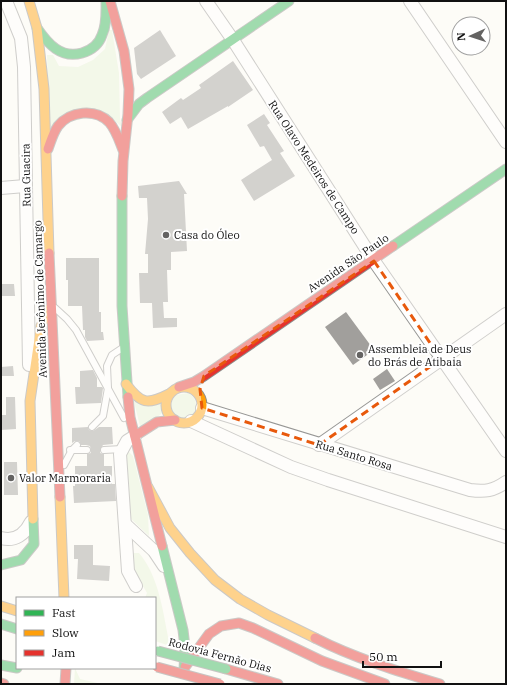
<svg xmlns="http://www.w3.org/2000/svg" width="507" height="685" font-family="'IBM Plex Serif',serif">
	<rect width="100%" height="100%" fill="#fdfcf7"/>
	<g fill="#e7f3d7">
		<polygon points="109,30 112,30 119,73 120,119 122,127 106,113 49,127 47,55 53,55 59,66 78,67 93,60 105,49"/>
		<path d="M188,393c13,7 10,25 -5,25 -3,0 -7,-2 -10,-3 -4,-8 -2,-14 3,-20z"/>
		<polygon points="165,401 165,411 141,430 134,402"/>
		<polygon points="126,449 133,456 148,515 149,536 128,516"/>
		<path d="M131,553h8c21,25 24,61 31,93l-15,-5v-43h-10l2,-5 -18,-31z"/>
		<polygon points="75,668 80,679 102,684 74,684"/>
	</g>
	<g fill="#a19f9c">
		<polygon points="160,30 176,56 141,79 137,74 134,48"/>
		<polygon points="233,61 253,90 228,107 228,106 188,129 181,117 170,124 162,112 181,98 183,100 201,88 199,85"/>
		<polygon points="264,114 270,123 267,125 284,151 280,153 295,176 254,201 241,180 272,160 264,146 260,147 247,125"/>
		<polygon points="179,181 187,194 184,194 187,251 171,252 171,270 167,270 168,302 163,302 164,318 177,318 177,327 153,328 152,303 140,303 139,273 148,273 148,254 145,254 148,219 147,198 139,198 138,186"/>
		<polygon points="66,258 99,258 99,312 101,312 101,332 103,332 104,340 87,341 85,337 85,330 83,330 82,306 68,306 68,280 66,280"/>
		<polygon points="1,284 14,284 15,296 1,296"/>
		<polygon points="346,312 374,350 353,365 325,327"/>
		<polygon points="13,366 14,376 1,376 1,367"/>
		<polygon points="387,369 395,381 380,390 373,379"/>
		<polygon points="93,370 97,378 97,387 102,387 103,388 101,403 76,404 75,387 80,387 80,371"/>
		<polygon points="6,397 15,397 16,429 1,430 1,415 6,415"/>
		<polygon points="88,427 89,430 93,431 99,427 112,427 113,444 103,445 100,450 100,453 104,454 104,466 112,466 112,484 115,484 116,501 74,503 73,486 75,486 75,466 87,466 87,454 91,453 91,450 90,446 86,445 81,445 79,441 75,441 72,443 72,428"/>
		<polygon points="4,462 17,462 18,495 4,495"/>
		<polygon points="74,545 93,545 93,565 110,566 109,581 77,579 78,559 74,559"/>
	</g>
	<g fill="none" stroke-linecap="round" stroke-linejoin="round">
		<g stroke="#979795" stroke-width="8">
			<g id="lane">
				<polyline points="55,308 67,319 76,330 124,418"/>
				<polyline points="92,427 103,416 108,388 107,366 112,355 121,349"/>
				<polyline points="70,450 87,450"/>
				<polyline points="104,450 122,449"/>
				<polyline points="64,465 72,450 77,445"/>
			</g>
		</g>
		<g stroke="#979795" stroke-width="14">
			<g id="street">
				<polyline points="6,1 21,38 24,67 29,365"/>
				<polyline points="206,1 233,40 374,261 506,451"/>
				<polyline points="410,1 506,142"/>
				<polyline points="1,188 25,186"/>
				<path d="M202,408l268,82c15,2 23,1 36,-8"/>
				<polyline points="191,421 291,467 328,480 506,537"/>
				<polyline points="135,436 127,441 120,454 128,571 136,586"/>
				<polyline points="319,445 506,314"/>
				<polyline points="125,524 154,551 164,566"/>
				<path d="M1,538c14,4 24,-4 30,-16"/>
			</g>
		</g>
		<g stroke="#8e8d8b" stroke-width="11">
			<g id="fast">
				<path d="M37,28c11,16 24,31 45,25 10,-3 17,-9 20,-18 5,-11 4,-23 4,-34"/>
				<polyline points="127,120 139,104 147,98 289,1"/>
				<polyline points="122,196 122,306 128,397"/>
				<polyline points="393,246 506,169"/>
				<polyline points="162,546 183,630 185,647 184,670"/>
				<polyline points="1,565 21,560 34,544 33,519"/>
				<polyline points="1,624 17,629"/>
				<polyline points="1,665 17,668"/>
			</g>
		</g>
		<g stroke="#8e8d8b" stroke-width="11">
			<g id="slow">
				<polyline points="29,1 37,28 44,89 49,253"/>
				<path d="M126,384c15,20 21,21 43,10"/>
				<circle cx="184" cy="405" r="18"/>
				<polyline points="148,487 170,528 190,553 215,580 240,599 268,615 315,638"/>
				<polyline points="60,497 64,598"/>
				<polyline points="33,519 30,401 41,326 49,309"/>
				<polyline points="1,606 17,611"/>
			</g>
		</g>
		<g stroke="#8e8d8b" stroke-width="11">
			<g id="jam">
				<polyline points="110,1 124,51 129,89 128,114 123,161 122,196"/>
				<path d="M48,149c3,-8 5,-16 10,-23 12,-15 37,-18 51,-4 7,8 10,18 14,28"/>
				<polyline points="49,253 60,497"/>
				<polyline points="179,387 194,382 204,376 393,246"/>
				<polyline points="128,397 130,417 162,546"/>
				<polyline points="135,436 157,422 175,420"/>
				<path d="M315,638c39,20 82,33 125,46"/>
				<polyline points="185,667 209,634 221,626 239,623 253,628 322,661 385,684"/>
				<polyline points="226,669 278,684"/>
				<polyline points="1,683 4,684"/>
				<polyline points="65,684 66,668"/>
			</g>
		</g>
		<use href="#lane" stroke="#fffffe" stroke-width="6"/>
		<use href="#street" stroke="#fffffe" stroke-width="12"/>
		<use href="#fast" stroke="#30b455" stroke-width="9"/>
		<use href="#slow" stroke="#ff9f0a" stroke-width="9"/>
		<use href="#jam" stroke="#e5322d" stroke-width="9"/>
		<g stroke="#858482" stroke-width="11" stroke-linecap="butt">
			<polyline id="fast-bridge" points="158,651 226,669"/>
		</g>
		<g stroke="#858482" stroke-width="11" stroke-linecap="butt">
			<polyline id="jam-bridge" points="157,667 220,684"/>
		</g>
		<use href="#fast-bridge" stroke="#30b455" stroke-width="9"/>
		<use href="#jam-bridge" stroke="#e5322d" stroke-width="9"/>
	</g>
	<path d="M0 0H507V685H0ZM374,261l67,98 -122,86 -117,-37 -2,-19 4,-13z" fill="#fdfcf7" fill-opacity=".55" fill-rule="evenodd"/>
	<path fill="none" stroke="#e8590c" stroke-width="3" stroke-dasharray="8 5" stroke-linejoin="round" d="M374,261l67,98 -122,86 -117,-37 -2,-19 4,-13z"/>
	<g fill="#646362" stroke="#fff" stroke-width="1.5">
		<circle cx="166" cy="235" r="4"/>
		<circle cx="360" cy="355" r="4"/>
		<circle cx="11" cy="478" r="4"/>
	</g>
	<g text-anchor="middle" stroke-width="4" stroke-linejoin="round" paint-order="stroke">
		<g font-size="11" fill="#111" stroke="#fff">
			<text transform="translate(314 167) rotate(57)" y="4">Rua Olavo Medeiros de Campo</text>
			<text transform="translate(26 175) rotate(-91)" y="4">Rua Guacira</text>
			<text transform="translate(348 263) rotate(-34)" y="4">Avenida São Paulo</text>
			<text transform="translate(40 299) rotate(-92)" y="4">Avenida Jerônimo de Camargo</text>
			<text transform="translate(354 455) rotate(17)" y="4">Rua Santo Rosa</text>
			<text transform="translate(220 655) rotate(15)" y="4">Rodovia Fernão Dias</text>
		</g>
		<g font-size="11" fill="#111" stroke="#fff" text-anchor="start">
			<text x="174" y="239">Casa do Óleo</text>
			<text x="368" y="353">Assembleia de Deus<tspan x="368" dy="13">do Brás de Atibaia</tspan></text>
			<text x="19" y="482">Valor Marmoraria</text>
		</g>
	</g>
	<rect width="507" height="685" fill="none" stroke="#111111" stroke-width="4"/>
	<rect x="16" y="597" width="140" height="72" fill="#ffffff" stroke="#a0a0a0"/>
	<rect x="24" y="610" width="20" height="6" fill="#30b455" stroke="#a0a0a0"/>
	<text x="52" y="617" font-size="12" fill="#111111">Fast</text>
	<rect x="24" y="630" width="20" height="6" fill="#ff9f0a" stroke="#a0a0a0"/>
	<text x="52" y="637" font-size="12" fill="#111111">Slow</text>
	<rect x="24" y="650" width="20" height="6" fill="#e5322d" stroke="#a0a0a0"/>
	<text x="52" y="657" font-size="12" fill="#111111">Jam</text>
	<g transform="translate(471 36) rotate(267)"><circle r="19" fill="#ffffff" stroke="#a0a0a0"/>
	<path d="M0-3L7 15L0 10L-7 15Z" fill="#646362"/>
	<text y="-6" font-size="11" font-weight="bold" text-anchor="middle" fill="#111111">N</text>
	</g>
	<path d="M363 661v6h78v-6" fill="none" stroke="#111111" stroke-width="2"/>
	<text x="369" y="661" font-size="12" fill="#111111" stroke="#ffffff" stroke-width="3" paint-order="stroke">50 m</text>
</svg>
